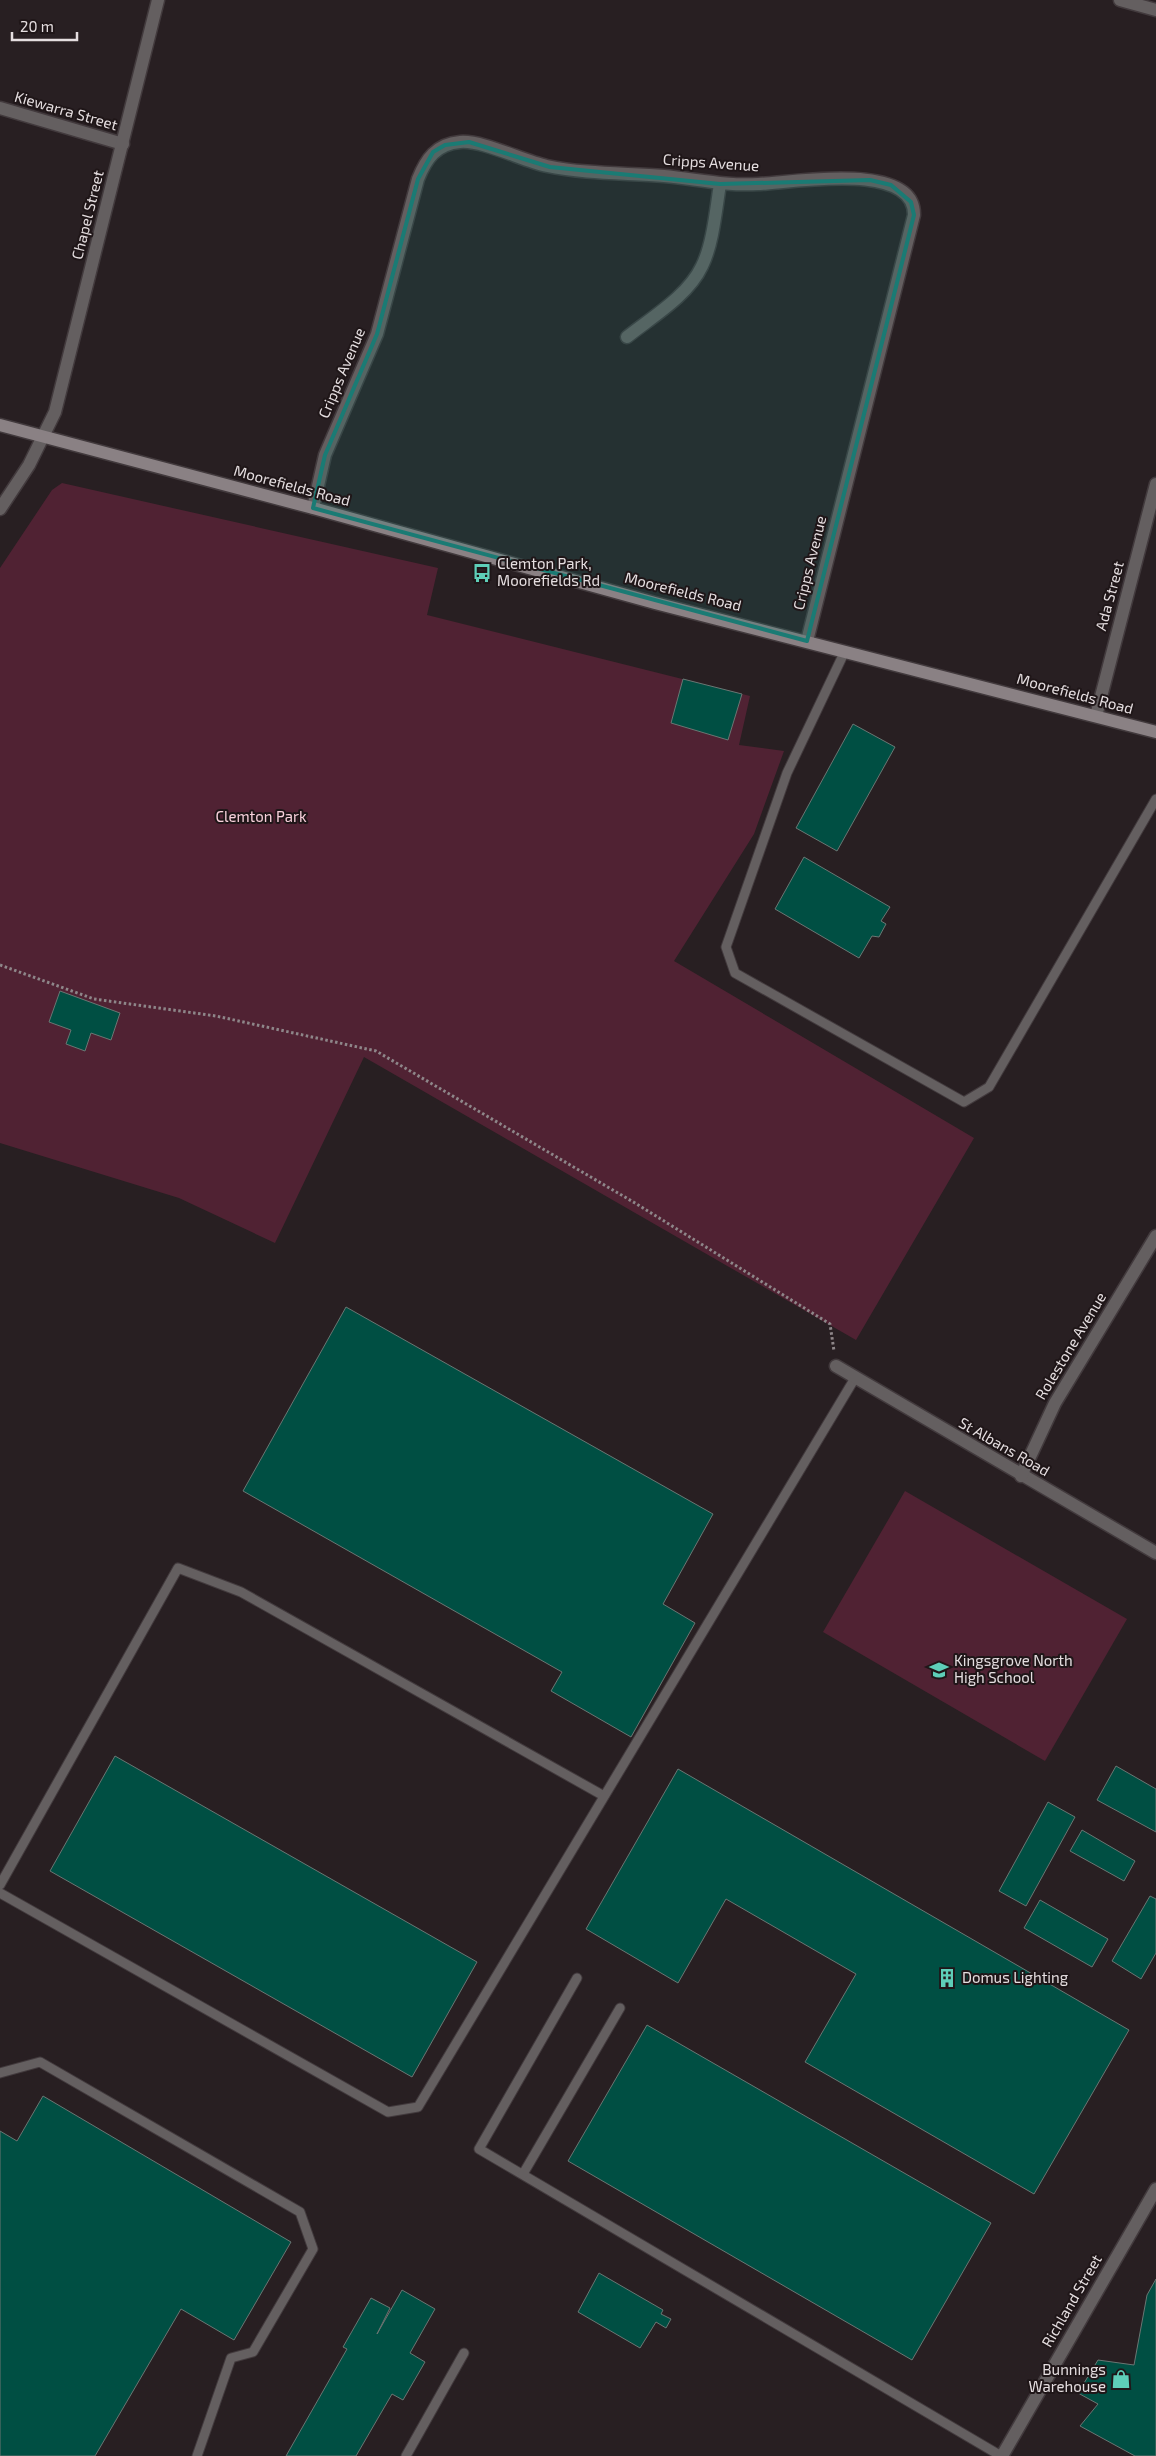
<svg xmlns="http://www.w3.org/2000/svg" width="1156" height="2456" font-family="'Exo 2',sans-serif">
	<rect width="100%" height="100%" fill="#281f22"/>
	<g fill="#502233">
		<polygon points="62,483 438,568 427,615 750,696 739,745 784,751 754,834 674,961 974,1138 856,1340 364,1057 275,1243 179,1198 0,1143 0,568 52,490"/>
		<polygon points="905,1491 1127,1619 1045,1761 823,1632"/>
	</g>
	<g fill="#004f43" stroke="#6a7673">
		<polygon points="683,679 742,694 728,740 671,723"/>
		<polygon points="853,724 895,747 837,851 796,828"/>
		<polygon points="804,857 890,907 881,921 886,924 879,937 872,936 859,958 775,909"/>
		<polygon points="60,991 120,1013 111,1040 91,1033 85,1051 66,1044 71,1030 49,1022"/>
		<polygon points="346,1307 713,1514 663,1604 695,1623 631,1737 551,1691 562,1672 243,1491"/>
		<polygon points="115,1756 477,1962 412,2077 50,1871"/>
		<polygon points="1116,1766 1156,1789 1156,1832 1097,1800"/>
		<polygon points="678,1769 1129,2030 1034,2194 805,2062 856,1974 726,1899 678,1983 586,1929"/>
		<polygon points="1048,1802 1075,1817 1026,1906 999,1891"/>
		<polygon points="1082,1830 1135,1861 1124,1881 1070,1851"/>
		<polygon points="1150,1896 1156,1899 1156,1953 1141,1979 1112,1961"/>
		<polygon points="1040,1900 1108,1939 1092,1967 1024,1928"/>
		<polygon points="647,2025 991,2223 912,2360 568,2161"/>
		<polygon points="43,2096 291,2242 234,2340 181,2309 95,2456 0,2456 0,2131 17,2141"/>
		<polygon points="599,2273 663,2310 661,2314 671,2319 666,2328 656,2322 640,2348 578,2312"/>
		<polygon points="1156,2279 1156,2456 1135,2456 1080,2426 1098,2404 1078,2393 1098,2360 1134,2365 1147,2295"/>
		<polygon points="402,2290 435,2309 410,2353 425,2362 403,2400 392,2394 356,2456 286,2456 347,2349 343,2347 371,2298 390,2308 377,2334"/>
	</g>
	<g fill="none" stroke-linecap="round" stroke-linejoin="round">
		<g stroke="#423a3d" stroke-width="11">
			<g id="service">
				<polyline points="845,651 787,773 726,947 735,973 964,1102 989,1087 1156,799"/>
				<polyline points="0,1885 178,1568 241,1592 604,1796"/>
				<polyline points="0,1893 388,2112 418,2107 855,1378"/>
				<polyline points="577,1978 479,2149 1001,2456"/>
				<polyline points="0,2073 40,2062 300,2212 313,2249 253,2352 231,2358 197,2456"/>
				<polyline points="523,2174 620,2008"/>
				<polyline points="406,2456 464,2353"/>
			</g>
		</g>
		<g stroke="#423a3d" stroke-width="15">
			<g id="minor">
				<polyline points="1120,0 1156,10"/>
				<polyline points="0,108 123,144"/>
				<path d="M627,337c25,-20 61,-41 75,-71 11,-22 14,-57 18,-82"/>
				<path d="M313,508l12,-53 52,-121 41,-155c8,-20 18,-35 42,-37 23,-2 63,19 87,24 38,8 79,7 117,10 32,3 62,10 94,8 32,-1 157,-24 156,31l-107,426"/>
				<polyline points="0,509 29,465 55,412 158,0"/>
				<polyline points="1096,716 1156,484"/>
				<polyline points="836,1366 1156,1553"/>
				<polyline points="1021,1476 1055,1403 1156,1236"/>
				<polyline points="1002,2456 1156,2189"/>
			</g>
		</g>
		<g stroke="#423a3d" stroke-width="15">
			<polyline id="secondary" points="0,425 313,508 655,603 1156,732"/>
		</g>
		<polyline stroke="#8e8689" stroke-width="3" stroke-dasharray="2.5 2.5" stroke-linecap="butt" points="0,965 94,999 216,1016 376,1051 635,1203 830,1324 834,1351"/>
		<use href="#service" stroke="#645f60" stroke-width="9"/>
		<use href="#minor" stroke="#645f60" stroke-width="12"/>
		<use href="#secondary" stroke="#8a8184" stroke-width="12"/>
	</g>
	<path fill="#1a7b74" fill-opacity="0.2" stroke="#1a7b74" stroke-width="4" stroke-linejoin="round" d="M469,142l81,25 170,17 150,-4 21,5 20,17 3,13 -107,426 -494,-133 12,-53 52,-121 41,-155 15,-27 12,-7z"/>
	<defs>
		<g id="bus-bare" transform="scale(1.5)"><path d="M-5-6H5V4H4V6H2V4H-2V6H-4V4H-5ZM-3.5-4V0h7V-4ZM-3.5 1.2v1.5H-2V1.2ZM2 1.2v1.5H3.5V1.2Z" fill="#5eceb8" stroke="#1f1618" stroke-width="2.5" paint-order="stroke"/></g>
		<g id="school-bare" transform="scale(1.5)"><path d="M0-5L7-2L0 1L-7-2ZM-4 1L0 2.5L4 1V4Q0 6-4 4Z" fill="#5eceb8" stroke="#1f1618" stroke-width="2.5" paint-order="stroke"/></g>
		<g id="building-bare" transform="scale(1.5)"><path d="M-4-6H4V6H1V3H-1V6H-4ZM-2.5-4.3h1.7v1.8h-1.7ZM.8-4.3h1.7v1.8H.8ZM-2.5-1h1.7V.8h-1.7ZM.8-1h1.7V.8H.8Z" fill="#5eceb8" stroke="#1f1618" stroke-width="2.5" paint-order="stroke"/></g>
		<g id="shop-bare" transform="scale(1.5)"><path d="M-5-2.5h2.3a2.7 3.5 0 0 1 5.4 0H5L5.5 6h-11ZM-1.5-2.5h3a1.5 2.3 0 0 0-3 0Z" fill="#5eceb8" stroke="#1f1618" stroke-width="2.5" paint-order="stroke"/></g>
	</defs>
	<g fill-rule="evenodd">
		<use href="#bus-bare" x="482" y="573"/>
		<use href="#school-bare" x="939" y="1670"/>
		<use href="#building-bare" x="947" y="1978"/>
		<use href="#shop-bare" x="1121" y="2379"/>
	</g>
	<g text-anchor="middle" stroke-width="4" stroke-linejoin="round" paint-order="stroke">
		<g font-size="15" fill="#e5dee0" stroke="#1f1618">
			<text transform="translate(66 111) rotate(16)" y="5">Kiewarra Street</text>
			<text transform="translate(711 163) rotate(4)" y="5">Cripps Avenue</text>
			<text transform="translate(88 215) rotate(-76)" y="5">Chapel Street</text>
			<text transform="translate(342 373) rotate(-67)" y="5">Cripps Avenue</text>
			<text transform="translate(292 486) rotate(15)" y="5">Moorefields Road</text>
			<text transform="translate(810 563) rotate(-76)" y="5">Cripps Avenue</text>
			<text transform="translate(683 592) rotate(14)" y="5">Moorefields Road</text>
			<text transform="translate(1110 596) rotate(-75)" y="5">Ada Street</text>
			<text transform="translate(1075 694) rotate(15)" y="5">Moorefields Road</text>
			<text transform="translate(1071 1346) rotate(-59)" y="5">Rolestone Avenue</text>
			<text transform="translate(1004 1447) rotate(30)" y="5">St Albans Road</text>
			<text transform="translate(1072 2301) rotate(-60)" y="5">Richland Street</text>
		</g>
		<g font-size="15" fill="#e5dee0" stroke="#1f1618" text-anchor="start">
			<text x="497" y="569">Clemton Park,<tspan x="497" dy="17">Moorefields Rd</tspan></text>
			<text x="954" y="1666">Kingsgrove North<tspan x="954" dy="17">High School</tspan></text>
			<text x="962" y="1983">Domus Lighting</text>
			<text x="1106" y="2375" text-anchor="end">Bunnings<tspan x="1106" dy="17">Warehouse</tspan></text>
		</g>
		<g font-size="15" fill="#f9d1dc" stroke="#1f1618">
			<text x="261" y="822">Clemton Park</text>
		</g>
	</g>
	<path d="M12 32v8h65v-8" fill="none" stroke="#e5dee0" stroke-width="2.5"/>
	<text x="20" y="32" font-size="15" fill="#e5dee0" stroke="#1f1618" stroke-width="4" paint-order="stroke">20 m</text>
</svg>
